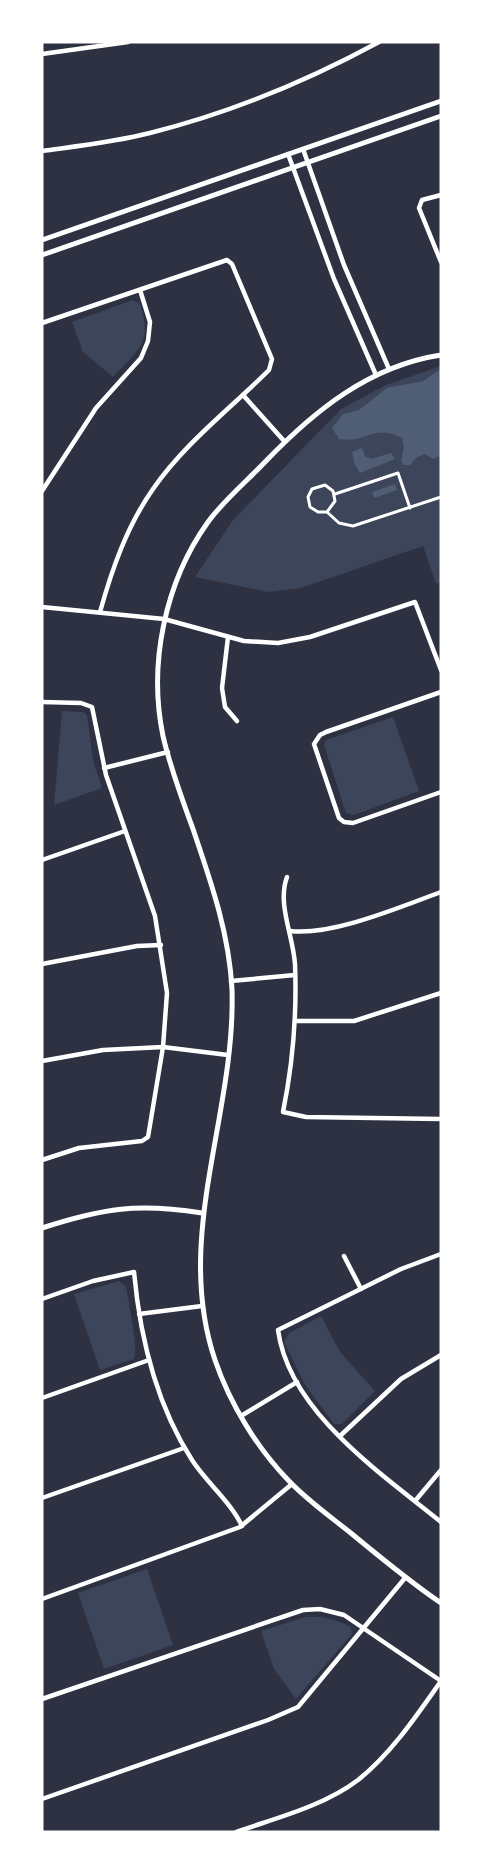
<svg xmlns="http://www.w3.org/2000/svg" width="483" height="1874" font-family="Figtree,sans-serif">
	<rect width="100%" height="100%" fill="#2d3142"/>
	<g fill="#3c4559">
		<path d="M133,300l7,4c13,39 -2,46 -27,73l-30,-25 -11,-30z"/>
		<polygon points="441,366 441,582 436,584 423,546 301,588 268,592 195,577 233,520 341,409 386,385"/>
		<polygon points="62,711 83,712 87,715 93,760 102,788 54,805"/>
		<polygon points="393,717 419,791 354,815 346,813 324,745 326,740"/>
		<path d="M119,1281l7,5c2,15 13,63 8,73l-34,11 -26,-76z"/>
		<polygon points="321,1316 340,1352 375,1391 342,1424 334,1424 305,1385 284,1342 289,1333"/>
		<polygon points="147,1569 173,1645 104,1669 78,1593"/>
		<path d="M305,1617c17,-1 31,2 46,10l1,7 -56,65 -22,-30 -13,-38z"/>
	</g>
	<g fill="#4f5d75">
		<path d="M441,369v87l-8,3 -8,-5 -9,4 -6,7h-7l-2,-5 3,-13 -2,-9c-28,-15 -37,6 -63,1l-7,-11 11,-14 16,-4 28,-22 36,-7z"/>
		<polygon points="362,448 365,456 371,459 391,453 395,459 360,473 354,463 352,452"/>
		<polygon points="395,484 397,490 374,498 372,492"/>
	</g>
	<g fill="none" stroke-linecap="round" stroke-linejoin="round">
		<g stroke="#fff" stroke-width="3">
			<polyline points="335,494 398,473 410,508"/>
			<polyline points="327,512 335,501 333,491 325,485 312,489 308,497 310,507 318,512 327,512 339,523 353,526 441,497"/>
		</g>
		<g stroke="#fff" stroke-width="4.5">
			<polyline points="42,54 128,42"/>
			<polyline points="303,149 344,265 389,369"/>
			<path d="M42,151c36,-5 73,-9 108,-18 80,-20 157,-52 229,-91"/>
			<polyline points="288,154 334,279 376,375"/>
			<polyline points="441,195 422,200 419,208 441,262"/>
			<path d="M42,323l185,-63 5,4 40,95 -3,11c-39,39 -84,73 -116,119 -26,37 -41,80 -53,123"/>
			<polyline points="243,395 285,442"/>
			<polyline points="42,491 96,408 141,358 148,341 150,322 140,290"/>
			<polyline points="42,607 164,619 244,641 278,643 310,637 415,602 441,670"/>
			<polyline points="228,637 222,688 225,707 237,721"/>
			<polyline points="441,692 326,732 320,735 314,744 339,818 344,822 353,823 441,792"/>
			<polyline points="42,702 81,703 92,707 106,775 155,916 167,993 163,1047 148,1137 142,1141 79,1148 42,1160"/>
			<polyline points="104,768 168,752"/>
			<polyline points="42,860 125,831"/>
			<path d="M287,877c-10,27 6,58 8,87 2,50 -2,99 -12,148l23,5 135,2"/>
			<path d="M290,931c42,5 110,-24 151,-39"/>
			<polyline points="42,964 137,946 161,945"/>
			<polyline points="231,981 295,975"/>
			<polyline points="295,1021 354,1021 441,993"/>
			<polyline points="42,1061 103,1050 163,1047 228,1055"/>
			<path d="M441,1254l-40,15 -123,61c11,82 104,144 163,192"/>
			<polyline points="344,1256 361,1289"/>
			<path d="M42,1299l51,-18 41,-9c6,65 22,132 58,188 14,22 39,42 50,66"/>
			<polyline points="139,1314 202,1306"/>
			<polyline points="42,1398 149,1360"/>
			<polyline points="241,1416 297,1382"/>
			<polyline points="340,1436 401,1379 441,1355"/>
			<polyline points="42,1498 184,1448"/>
			<polyline points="415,1501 441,1470"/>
			<polyline points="42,1599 240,1527 292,1484"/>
			<polyline points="42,1699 303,1610 320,1609 344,1615 441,1681"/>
			<polyline points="42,1799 268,1720 298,1707 405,1578"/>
			<path d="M236,1832c40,-14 88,-26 122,-52 33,-26 59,-65 83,-99"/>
		</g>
		<g stroke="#fff" stroke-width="5">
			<polyline points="42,240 441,101"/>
			<polyline points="42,255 441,116"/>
			<path d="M441,355c-72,11 -127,56 -176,107 -18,19 -41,38 -57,60 -43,60 -60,142 -45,214 7,31 19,63 30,93 18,53 36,104 39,160 4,126 -59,247 -17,371 15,44 42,88 74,121 19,20 42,36 63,53 29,24 58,48 89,69"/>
			<path d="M42,1228c62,-20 95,-25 160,-15"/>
		</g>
	</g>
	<rect width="483" height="1874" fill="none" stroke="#ffffff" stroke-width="87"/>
</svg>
